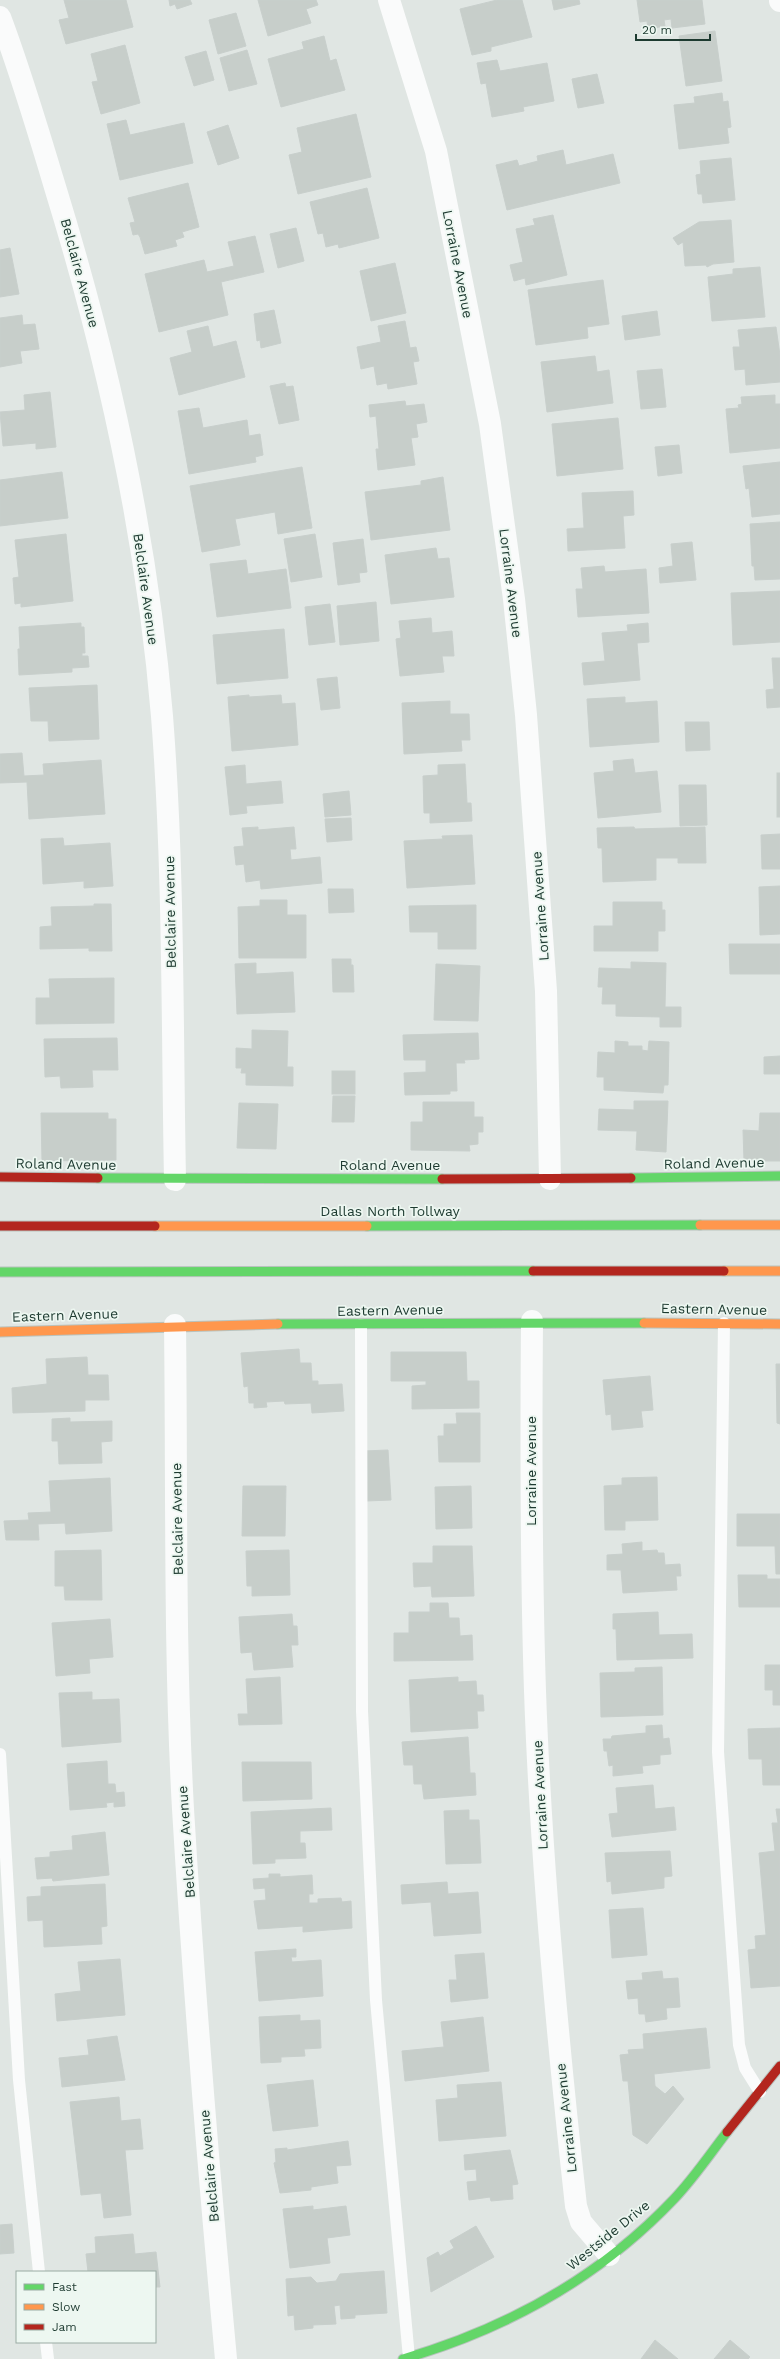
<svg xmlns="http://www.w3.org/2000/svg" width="780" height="2359" font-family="'Work Sans',sans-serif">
	<rect width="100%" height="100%" fill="#e0e6e3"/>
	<g fill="#c7ceca" stroke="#c8cfcc">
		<polygon points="64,0 126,0 133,27 66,44 59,20 69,18"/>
		<polygon points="169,0 190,0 192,4 177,9 175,4 170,6"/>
		<polygon points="258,0 316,0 318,5 306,9 311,23 268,36"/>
		<polygon points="497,0 522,0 532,37 491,47 491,51 472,55 460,9"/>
		<polygon points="552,0 579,0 580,4 554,10"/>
		<polygon points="637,0 702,0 705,24 672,28 671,19 664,20 665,26 648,29 647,21 640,22"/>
		<polygon points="236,13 246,46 218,54 209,20"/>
		<polygon points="715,31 722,81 686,86 679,36"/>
		<polygon points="324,36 330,61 336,59 345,90 281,107 268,59 304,49 302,42"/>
		<polygon points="125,45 140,103 101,114 92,82 98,81 91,54"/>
		<polygon points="247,50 257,84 229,91 220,58"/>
		<polygon points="206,51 214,80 194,86 185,57"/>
		<polygon points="497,60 500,71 547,63 554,101 523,107 524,111 492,117 486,83 481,84 477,63"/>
		<polygon points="597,74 604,103 578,108 572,79"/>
		<polygon points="722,93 723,102 728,101 731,127 727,128 729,143 679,149 674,105 695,103 694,97"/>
		<polygon points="356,114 371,177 298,194 289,155 302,152 297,128"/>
		<polygon points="126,120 130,135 184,123 193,163 120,180 107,124"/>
		<polygon points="228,125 239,158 218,165 207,132"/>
		<polygon points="563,150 566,165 613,154 620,183 507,210 496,165 517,160 519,166 538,161 537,156"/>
		<polygon points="731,158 735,200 703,203 702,194 698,194 696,175 701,174 700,161"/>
		<polygon points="188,183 199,227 182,232 184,237 175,240 177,246 145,254 140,237 138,234 133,235 130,223 135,222 128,198"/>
		<polygon points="367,188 379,238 339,248 338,244 326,247 323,233 318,234 310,202"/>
		<polygon points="553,215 567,275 526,285 525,278 514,281 510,265 523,262 516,229 535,225 533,219"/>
		<polygon points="731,220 734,262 713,264 707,267 706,265 685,266 683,242 678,245 673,238 699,222"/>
		<polygon points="296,228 304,261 278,268 270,234"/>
		<polygon points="255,236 264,272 221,282 228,315 159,332 145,274 204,260 207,272 234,266 228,242"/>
		<polygon points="10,248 19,294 0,297 0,250"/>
		<polygon points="395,263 406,313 371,321 360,271"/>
		<polygon points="760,267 765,317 712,321 708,277 733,274 733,269"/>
		<polygon points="603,280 609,324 587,327 588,338 536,345 528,290"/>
		<polygon points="274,310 281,343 261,348 260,340 257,341 254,314"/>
		<polygon points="657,311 660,335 625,340 622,316"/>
		<polygon points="22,315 23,325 35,324 39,349 20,351 22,363 0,367 0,318"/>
		<polygon points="405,321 410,348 416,347 419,361 413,362 417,384 388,389 387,383 377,385 374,366 361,369 357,347 381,342 378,326"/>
		<polygon points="208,326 213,347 236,341 245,377 179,395 170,358 192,352 187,331"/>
		<polygon points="776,327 780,355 780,382 746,385 745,369 735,370 733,347 740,347 738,330"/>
		<polygon points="595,356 597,372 609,370 613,403 547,412 541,362"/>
		<polygon points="662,369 666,407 641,409 637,371"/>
		<polygon points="285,383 286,387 293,386 299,420 279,424 270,386"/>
		<polygon points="50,392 56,447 36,449 36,443 3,446 0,412 25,410 24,395"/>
		<polygon points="775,395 775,404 780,404 780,448 730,453 726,409 739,408 738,405 742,404 741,397"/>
		<polygon points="405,401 406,406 424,404 427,422 416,424 418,437 411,438 415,465 378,470 376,449 379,449 376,416 370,417 369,405"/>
		<polygon points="199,408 203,428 247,420 249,436 260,434 263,455 255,457 256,462 189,474 178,411"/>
		<polygon points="618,418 623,469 557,476 552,424"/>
		<polygon points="679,445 682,473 658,476 655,447"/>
		<polygon points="780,462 780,514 752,517 749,488 746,489 743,466"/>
		<polygon points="302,467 312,528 278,534 275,512 235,519 240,545 202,552 190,486"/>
		<polygon points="62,472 68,518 0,526 0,480"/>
		<polygon points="443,477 450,530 371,540 365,492 421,485 421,481"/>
		<polygon points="633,491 634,515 623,516 625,548 568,551 567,529 584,528 582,493"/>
		<polygon points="780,522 780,579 755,580 754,566 752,566 750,524"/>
		<polygon points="66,534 73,601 21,607 21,603 15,604 13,578 19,577 15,540"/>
		<polygon points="315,534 322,577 291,582 284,539"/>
		<polygon points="363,539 367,572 359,573 360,582 338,585 333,543"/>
		<polygon points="692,542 696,580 660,583 659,568 673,566 671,544"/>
		<polygon points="436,548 438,559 449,558 454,597 391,604 385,555"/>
		<polygon points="246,560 248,574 286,569 291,608 217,617 210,564"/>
		<polygon points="604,566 605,572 646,569 649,613 578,617 576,589 583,589 581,568"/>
		<polygon points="780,591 780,642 733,645 731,593"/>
		<polygon points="376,602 379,641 340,645 337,606"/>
		<polygon points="330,604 335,642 309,645 305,607"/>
		<polygon points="431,618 432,633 452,631 454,656 442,656 444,672 400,676 396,639 401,638 399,621"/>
		<polygon points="81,623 81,627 84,627 85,653 82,653 82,656 88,656 89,667 72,668 72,672 19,675 18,649 20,649 19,627"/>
		<polygon points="648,623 649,642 637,643 640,680 584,685 582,663 605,661 602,633 628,631 627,625"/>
		<polygon points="284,629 288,678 217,684 213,635"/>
		<polygon points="772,658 780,658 780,707 767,708 766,690 774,689"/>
		<polygon points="337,677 340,708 321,710 317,679"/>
		<polygon points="97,685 99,739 49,741 48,721 31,721 29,688"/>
		<polygon points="249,695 249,697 281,695 282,704 295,703 298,745 232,751 228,697"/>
		<polygon points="625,697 625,703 657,701 659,742 590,747 587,699"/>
		<polygon points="450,701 450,714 469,714 470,740 461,740 462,751 404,754 402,703"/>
		<polygon points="685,722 709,722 710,750 686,751"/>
		<polygon points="22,753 24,776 44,775 43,764 101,760 105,814 29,819 27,782 0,783 0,754"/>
		<polygon points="633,759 635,773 657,771 661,812 598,818 594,773 614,771 613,761"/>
		<polygon points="465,764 467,803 471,803 472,821 430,823 430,813 424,813 423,776 438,775 438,765"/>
		<polygon points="245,765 246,784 281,781 283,803 246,806 247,813 230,815 225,767"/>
		<rect x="777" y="773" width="3" height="44"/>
		<polygon points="679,785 706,785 707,825 680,826"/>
		<polygon points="349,791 351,815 325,817 323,794"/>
		<polygon points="351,818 352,840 327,842 325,819"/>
		<polygon points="258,827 258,830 294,827 296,849 290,849 291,860 320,857 322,883 261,889 260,880 246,882 244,864 236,865 234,847 244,846 242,828"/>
		<polygon points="634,827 635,829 705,827 706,863 678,863 678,858 656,858 656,880 603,882 602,848 598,848 597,828"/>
		<polygon points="780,834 780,869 762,869 761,835"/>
		<polygon points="472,835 475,884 407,888 404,841 443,839 442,836"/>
		<polygon points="63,838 64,846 110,843 113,886 84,888 84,881 43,884 41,839"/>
		<polygon points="780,886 780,934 760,935 759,887"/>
		<polygon points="328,889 353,889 354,912 329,913"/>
		<polygon points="260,900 287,900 287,915 306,915 306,958 239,958 238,907 260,906"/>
		<polygon points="613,902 662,902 662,910 665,910 665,931 658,931 658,951 594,951 594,926 613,926"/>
		<polygon points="94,904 111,904 112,951 89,951 89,948 40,949 40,927 52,926 51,907 94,906"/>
		<polygon points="476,905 476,949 438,949 438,932 410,932 409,906"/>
		<polygon points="729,944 780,944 780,974 730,974"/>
		<polygon points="332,959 351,959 351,965 353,965 354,992 333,992"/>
		<polygon points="631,962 666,963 665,1007 681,1007 681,1027 660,1027 660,1017 616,1016 616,1004 602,1004 603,987 598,987 599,968 631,969"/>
		<polygon points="256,963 256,974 293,972 295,1012 237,1014 235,964"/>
		<polygon points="436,964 480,966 478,1021 434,1020"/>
		<polygon points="114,978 114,1023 36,1024 36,998 50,998 49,979"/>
		<polygon points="252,1030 288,1031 287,1067 293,1067 293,1086 246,1085 246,1073 241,1073 242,1068 236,1068 236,1048 252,1049"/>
		<polygon points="478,1033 479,1059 464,1060 465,1063 456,1063 457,1091 450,1091 450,1094 405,1095 404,1073 426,1072 426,1060 404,1060 403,1035"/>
		<polygon points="117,1038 118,1070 92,1070 93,1087 61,1088 60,1076 45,1077 44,1039"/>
		<polygon points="615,1041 628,1042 628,1046 642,1046 642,1050 648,1051 649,1041 669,1042 668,1085 664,1085 663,1093 604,1090 604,1077 597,1077 598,1052 615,1053"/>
		<polygon points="780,1056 780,1074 764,1074 764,1057"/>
		<rect x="332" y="1071" width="23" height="23"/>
		<polygon points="333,1096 355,1096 354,1122 332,1122"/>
		<polygon points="634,1101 668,1101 666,1152 636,1150 637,1131 598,1130 599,1109 634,1110"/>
		<polygon points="423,1102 474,1102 474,1117 483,1117 483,1132 478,1132 478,1144 469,1145 470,1151 411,1150 411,1122 423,1122"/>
		<polygon points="239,1103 278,1104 276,1149 237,1148"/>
		<polygon points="41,1113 108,1113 108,1119 116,1119 116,1160 42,1161"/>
		<polygon points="760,1113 780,1113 780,1161 744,1161 743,1130 759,1131"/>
		<polygon points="299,1349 300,1363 311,1363 312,1381 318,1381 318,1385 342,1384 344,1411 312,1413 311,1403 285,1404 284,1401 266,1402 267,1407 254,1408 254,1403 249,1403 248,1386 244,1387 241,1353"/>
		<polygon points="391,1352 466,1352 467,1381 479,1381 479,1408 412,1409 412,1386 426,1385 426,1381 391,1381"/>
		<polygon points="87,1357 88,1375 108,1375 109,1400 85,1400 85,1411 13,1413 12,1388 47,1384 46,1359"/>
		<polygon points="776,1364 780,1364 780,1424 777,1423"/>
		<polygon points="650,1376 653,1410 641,1411 643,1427 612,1430 611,1414 606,1415 603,1380"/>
		<polygon points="456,1413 480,1413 480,1462 439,1462 438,1436 444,1436 444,1424 457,1424"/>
		<polygon points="70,1418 70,1422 112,1421 112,1441 101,1442 102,1463 59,1464 58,1441 52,1441 52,1419"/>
		<polygon points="388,1450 391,1500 366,1501 364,1451"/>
		<polygon points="657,1477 658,1520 625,1521 625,1530 605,1530 604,1486 622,1485 622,1478"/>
		<polygon points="110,1478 112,1531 66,1534 65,1523 38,1524 39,1540 6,1540 4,1521 29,1520 28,1513 51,1512 49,1481"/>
		<polygon points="243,1486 286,1486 285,1536 242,1536"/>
		<polygon points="471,1486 472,1528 436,1529 435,1487"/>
		<polygon points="737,1514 780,1514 780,1574 776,1574 775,1546 737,1546"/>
		<polygon points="642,1542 642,1551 657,1550 658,1553 664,1553 665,1565 680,1564 681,1576 676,1576 677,1590 623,1593 621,1570 607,1570 607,1555 623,1554 622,1544"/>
		<polygon points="433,1546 472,1546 474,1596 432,1597 431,1586 414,1587 413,1563 433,1563"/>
		<polygon points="101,1550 102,1600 65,1600 64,1586 55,1586 55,1551"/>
		<polygon points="289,1550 290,1595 252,1596 252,1586 247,1586 246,1551"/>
		<polygon points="738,1575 767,1575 767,1579 780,1579 780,1607 739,1607"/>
		<polygon points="430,1603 448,1603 449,1618 459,1618 460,1636 472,1635 473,1660 394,1661 394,1633 409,1633 409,1612 430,1612"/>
		<polygon points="658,1612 659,1635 692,1634 693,1658 617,1660 616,1629 613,1629 613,1614"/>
		<polygon points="292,1614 293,1626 297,1626 298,1645 291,1645 293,1667 254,1670 252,1652 241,1653 239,1617"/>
		<polygon points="110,1619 113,1657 89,1659 90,1673 56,1676 52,1623"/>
		<polygon points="765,1665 780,1665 780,1705 773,1705 773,1690 765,1690"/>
		<polygon points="662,1667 663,1715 601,1717 600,1673 635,1672 635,1668"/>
		<polygon points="280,1677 282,1724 239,1725 238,1714 248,1714 246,1679"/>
		<polygon points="458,1677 458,1682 476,1681 477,1695 483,1695 484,1711 477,1711 478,1728 411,1732 409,1680"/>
		<polygon points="92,1692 92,1700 119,1699 121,1742 62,1747 59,1693"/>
		<polygon points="662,1725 663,1739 669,1738 671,1754 660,1755 660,1764 642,1766 643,1773 613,1776 613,1765 609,1766 607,1751 604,1751 603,1739 611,1739 612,1736 646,1733 646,1726"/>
		<polygon points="780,1728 780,1785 763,1785 762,1759 749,1759 748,1729"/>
		<polygon points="468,1737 470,1773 475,1773 476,1795 424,1799 422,1784 414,1784 413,1765 404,1765 402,1742"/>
		<polygon points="107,1761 108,1784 115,1784 116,1793 124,1792 125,1806 114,1807 114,1802 106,1803 107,1807 70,1810 67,1764"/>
		<polygon points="242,1762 311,1762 312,1799 243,1801"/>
		<polygon points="653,1785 655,1809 674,1807 676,1830 612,1837 609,1814 618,1813 616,1788"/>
		<polygon points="331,1808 332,1830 300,1831 300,1843 305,1843 306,1858 275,1859 275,1863 253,1864 251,1812"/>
		<polygon points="776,1809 780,1809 780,1986 751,1988 748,1950 756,1949 755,1936 766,1935 759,1853 775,1851 772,1823 778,1823"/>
		<polygon points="469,1810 469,1820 479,1820 481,1863 446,1864 444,1811"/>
		<polygon points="105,1832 109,1875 53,1881 52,1878 37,1879 35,1858 50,1857 50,1852 73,1850 72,1836"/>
		<polygon points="670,1851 672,1876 664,1877 664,1888 612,1894 611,1881 607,1882 605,1853"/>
		<polygon points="269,1874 280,1874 280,1877 312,1875 313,1894 309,1894 309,1903 318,1903 318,1899 341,1898 342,1902 351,1901 352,1928 303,1932 303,1926 258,1929 254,1901 266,1900 265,1888 254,1889 253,1879 269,1878"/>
		<polygon points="447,1882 448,1894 478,1892 481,1933 434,1936 431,1902 402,1904 401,1885"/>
		<polygon points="105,1884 107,1926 101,1927 102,1944 44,1947 43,1920 28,1921 27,1897 41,1896 41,1887"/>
		<polygon points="643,1908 647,1955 612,1958 609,1910"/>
		<polygon points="296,1949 296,1957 291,1957 292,1962 321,1960 323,1996 259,2001 255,1952"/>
		<polygon points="484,1953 488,1998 451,2002 449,1980 457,1980 455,1955"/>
		<polygon points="120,1959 125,2015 57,2021 55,1994 81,1991 78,1962"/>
		<polygon points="662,1971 663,1979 678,1978 680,2007 666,2008 667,2019 646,2022 645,2014 639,2014 638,1998 628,1999 626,1981 643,1980 642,1973"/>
		<polygon points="300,2015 300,2021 320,2020 321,2048 304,2049 305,2056 281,2057 281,2062 261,2063 259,2017"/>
		<polygon points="483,2017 489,2071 405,2081 402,2051 444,2047 441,2022"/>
		<polygon points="706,2028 710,2068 654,2074 655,2086 665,2094 673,2086 684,2099 647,2144 633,2135 628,2081 623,2081 620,2055 629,2054 628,2050 644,2049 643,2034"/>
		<polygon points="117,2036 125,2080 62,2087 59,2058 89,2055 87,2040"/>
		<polygon points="313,2080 318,2126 273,2131 267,2085"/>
		<polygon points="501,2082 506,2136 439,2141 436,2100 458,2098 457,2085"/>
		<polygon points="119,2097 121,2121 140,2119 143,2149 125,2150 131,2215 104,2218 101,2193 81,2195 70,2102"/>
		<polygon points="348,2141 351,2165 336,2166 338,2183 311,2187 311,2190 280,2193 274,2163 276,2162 275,2149 287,2148 287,2150"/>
		<polygon points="510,2150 518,2184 512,2185 513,2199 491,2201 490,2197 469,2200 467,2182 477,2181 476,2169 465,2170 464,2155"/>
		<polygon points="313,2206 313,2210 346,2206 350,2235 327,2238 330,2263 290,2268 283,2209"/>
		<polygon points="12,2224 14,2253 0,2254 0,2225"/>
		<polygon points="476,2226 494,2257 431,2292 427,2258 438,2252 440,2256 454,2248 450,2241"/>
		<polygon points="133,2234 135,2254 156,2252 160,2287 155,2287 155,2272 88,2272 86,2254 96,2253 95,2237"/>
		<polygon points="384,2271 387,2313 355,2315 355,2318 341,2319 340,2305 334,2306 336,2324 313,2325 313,2328 295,2330 294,2315 288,2316 286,2279 311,2277 317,2283 336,2281 340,2274"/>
		<polygon points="655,2340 678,2359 641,2359"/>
		<polygon points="730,2340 750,2357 748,2359 714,2359"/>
	</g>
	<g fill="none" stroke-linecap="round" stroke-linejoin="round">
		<g stroke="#b9c3be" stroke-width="11">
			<g id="fast">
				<polyline points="98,1178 442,1179"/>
				<polyline points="631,1178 780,1176"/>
				<polyline points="367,1226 700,1225"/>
				<polyline points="0,1272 533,1271"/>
				<polyline points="278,1324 644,1323"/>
				<path d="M403,2359c103,-30 197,-82 271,-160 20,-21 36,-45 53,-67"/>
			</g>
		</g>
		<g stroke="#b9c3be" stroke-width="11">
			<g id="slow">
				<polyline points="700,1225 780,1225"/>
				<polyline points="155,1226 367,1226"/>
				<polyline points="724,1271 780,1271"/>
				<polyline points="644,1323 780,1324"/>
				<polyline points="0,1332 278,1324"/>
			</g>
		</g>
		<g stroke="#b9c3be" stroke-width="11">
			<g id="jam">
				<polyline points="0,1177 98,1178"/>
				<polyline points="442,1179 631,1178"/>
				<polyline points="0,1226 155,1226"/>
				<polyline points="533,1271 724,1271"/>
				<polyline points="727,2132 780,2066"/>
			</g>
		</g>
		<g stroke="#fafbfb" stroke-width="12">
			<polyline points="724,1323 718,1752 739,2045 745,2068 760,2092"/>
			<polyline points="361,1325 362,1711 376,2000 409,2358"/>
			<polyline points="0,1754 19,2080 39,2272"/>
			<polyline points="46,2342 48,2359"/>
		</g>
		<g stroke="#fafbfb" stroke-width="22">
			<polyline points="389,0 436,151 490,424 514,599 526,715 546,991 550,1179"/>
			<polyline points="780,0 780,1"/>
			<path d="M0,17c21,56 38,113 55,170 53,172 92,349 107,529 12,154 10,309 13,464"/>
			<path d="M532,1321c-1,124 -1,247 3,370 6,173 22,344 41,515l5,16 28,33"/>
			<path d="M175,1325c2,161 -1,323 8,484 11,183 26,367 43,550"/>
		</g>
		<use href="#fast" stroke="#63d668" stroke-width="9"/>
		<use href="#slow" stroke="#ff974d" stroke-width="9"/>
		<use href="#jam" stroke="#b3261e" stroke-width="9"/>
	</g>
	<g text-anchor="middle" stroke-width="3.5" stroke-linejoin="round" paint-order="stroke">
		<g font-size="14" fill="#1d3a30" stroke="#edf7f1">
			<text transform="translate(458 264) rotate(79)" y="5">Lorraine Avenue</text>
			<text transform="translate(80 273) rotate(75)" y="5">Belclaire Avenue</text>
			<text transform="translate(511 583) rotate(83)" y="5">Lorraine Avenue</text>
			<text transform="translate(146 589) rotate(82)" y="5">Belclaire Avenue</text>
			<text transform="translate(540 906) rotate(-94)" y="5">Lorraine Avenue</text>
			<text transform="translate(170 912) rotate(-91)" y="5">Belclaire Avenue</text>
			<text transform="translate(714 1163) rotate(-1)" y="5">Roland Avenue</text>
			<text transform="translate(66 1164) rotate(1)" y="5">Roland Avenue</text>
			<text x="390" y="1170">Roland Avenue</text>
			<text x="390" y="1216">Dallas North Tollway</text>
			<text transform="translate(714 1309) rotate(1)" y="5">Eastern Avenue</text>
			<text transform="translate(390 1310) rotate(-1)" y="5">Eastern Avenue</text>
			<text transform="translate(65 1315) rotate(-2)" y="5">Eastern Avenue</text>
			<text transform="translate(531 1471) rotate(-90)" y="5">Lorraine Avenue</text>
			<text transform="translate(177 1519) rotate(-91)" y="5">Belclaire Avenue</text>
			<text transform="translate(540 1795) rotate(-93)" y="5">Lorraine Avenue</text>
			<text transform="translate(186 1842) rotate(-94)" y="5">Belclaire Avenue</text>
			<text transform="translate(566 2118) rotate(-96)" y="5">Lorraine Avenue</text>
			<text transform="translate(209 2166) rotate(-95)" y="5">Belclaire Avenue</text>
			<text transform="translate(608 2235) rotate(-39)" y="5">Westside Drive</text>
		</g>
	</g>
	<rect x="16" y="2271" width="140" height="72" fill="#edf7f1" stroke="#9aaba4"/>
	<rect x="24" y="2284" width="20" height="6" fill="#63d668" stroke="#9aaba4"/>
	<text x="52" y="2291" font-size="12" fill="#1d3a30">Fast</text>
	<rect x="24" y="2304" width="20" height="6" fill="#ff974d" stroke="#9aaba4"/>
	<text x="52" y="2311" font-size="12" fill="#1d3a30">Slow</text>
	<rect x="24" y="2324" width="20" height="6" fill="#b3261e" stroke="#9aaba4"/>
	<text x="52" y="2331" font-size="12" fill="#1d3a30">Jam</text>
	<path d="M636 34v6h74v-6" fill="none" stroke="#1d3a30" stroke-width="2"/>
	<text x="642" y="34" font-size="12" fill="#1d3a30" stroke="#edf7f1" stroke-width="3" paint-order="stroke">20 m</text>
</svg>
